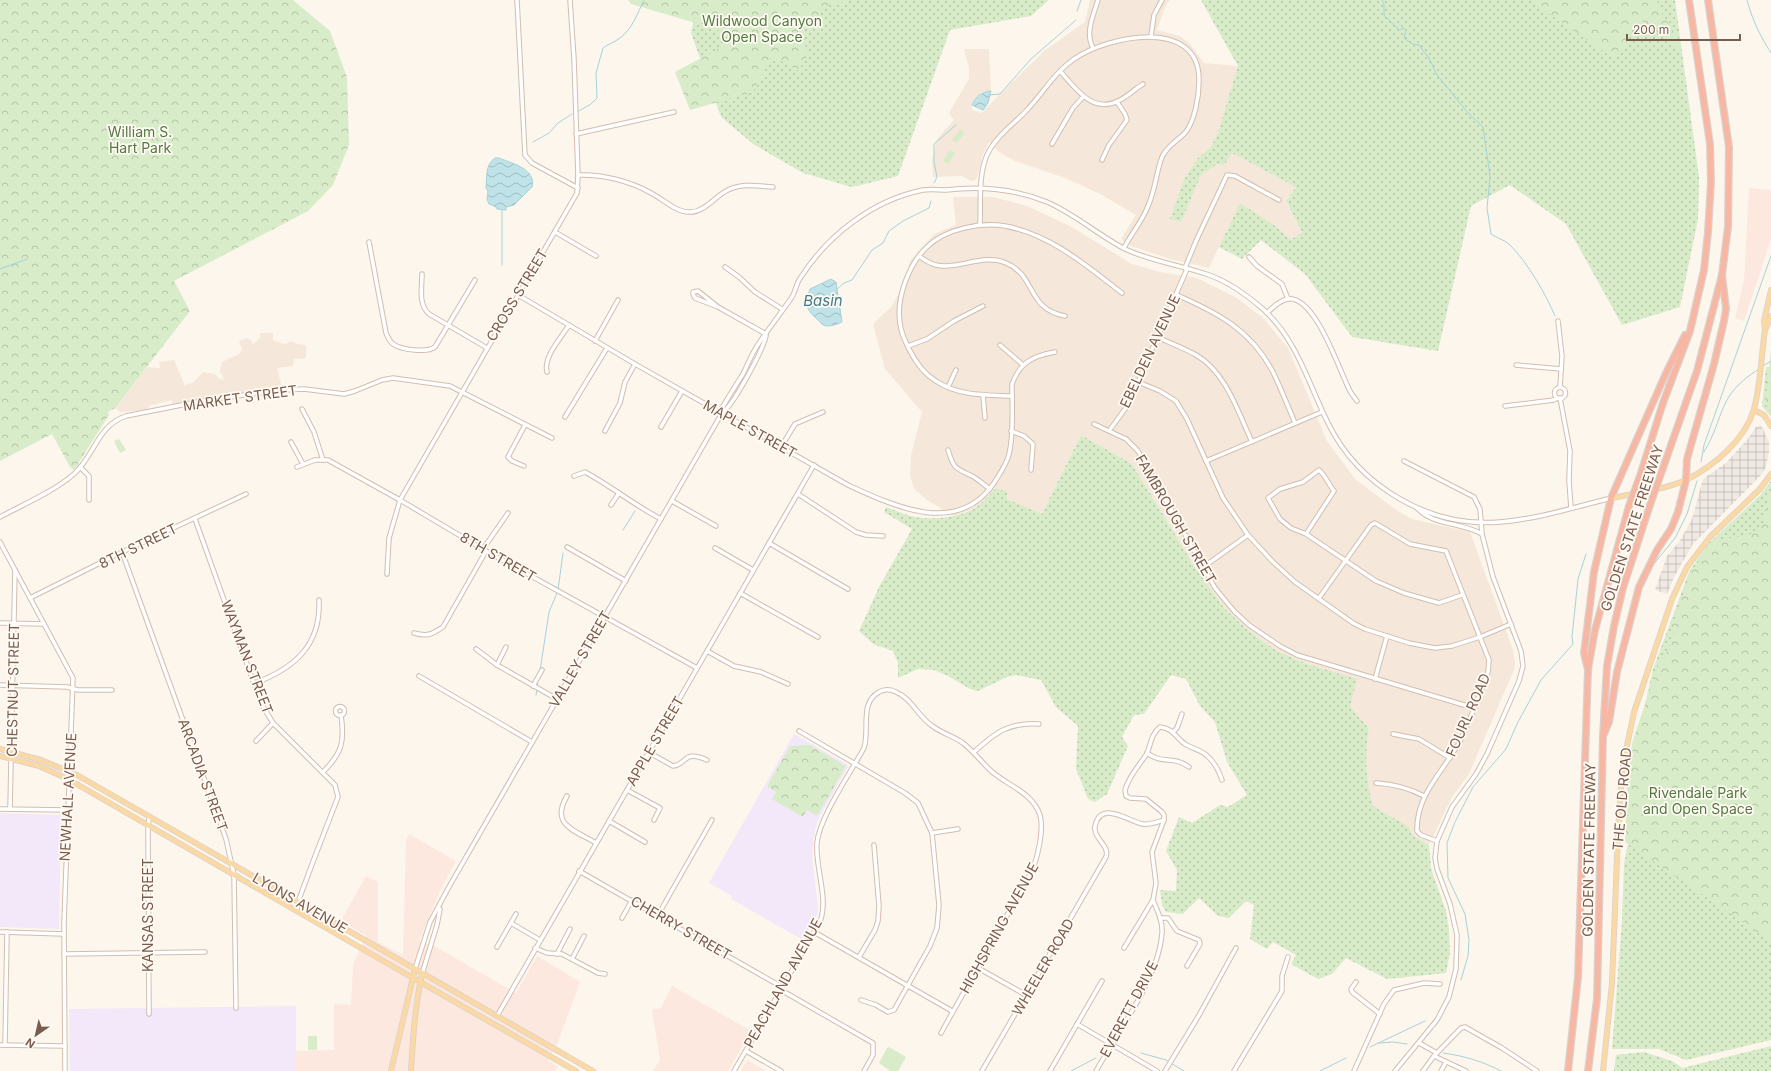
<svg xmlns="http://www.w3.org/2000/svg" width="1771" height="1071" font-family="Inter,sans-serif">
	<defs>
		<pattern id="industrial-grid" width="8" height="8" patternUnits="userSpaceOnUse"><rect width="8" height="8" fill="#efe9e4"/><path d="M0 4h8M4 0v8" fill="none" stroke="#c7c0bb"/></pattern>
		<pattern id="grass-dots" width="8" height="8" patternUnits="userSpaceOnUse"><rect width="8" height="8" fill="#d8ecc9"/><path d="M2 2h.1M6 6h.1" fill="none" stroke="#b4c2a5" stroke-width="1.8" stroke-linecap="round"/></pattern>
		<pattern id="forest-crowns" width="20" height="18" patternUnits="userSpaceOnUse"><rect width="20" height="18" fill="#d8ecc9"/><path d="M2 6a3 3 0 1 1 6 0M12 15a3 3 0 1 1 6 0" fill="none" stroke="#b4c2a5"/></pattern>
		<pattern id="water-waves" width="16" height="10" patternUnits="userSpaceOnUse"><rect width="16" height="10" fill="#bfe3e8"/><path d="M0 5q4-4 8 0t8 0" fill="none" stroke="#a0bbbe"/></pattern>
	</defs>
	<rect width="100%" height="100%" fill="#fdf6ec"/>
	<g fill="#f5e8da">
		<polygon points="1090,0 1170,0 1165,7 1157,30 1180,36 1191,45 1204,63 1238,66 1218,132 1211,147 1197,159 1181,222 1201,175 1232,153 1296,187 1286,202 1302,232 1297,237 1291,240 1278,228 1240,203 1209,268 1170,259 1131,246 1121,239 1136,215 1100,194 1065,178 1015,161 999,152 989,142 983,154 977,178 974,181 969,180 962,176 933,177 932,161 937,139 954,120 949,113 969,79 969,68 964,49 989,49 991,91 982,92 972,105 972,110 981,113 1044,51 1085,22"/>
		<polygon points="953,197 993,197 1027,206 1070,226 1132,264 1160,272 1197,278 1237,298 1263,318 1288,348 1327,441 1355,479 1396,510 1412,519 1470,532 1513,650 1515,664 1514,670 1469,774 1452,797 1429,845 1413,836 1409,827 1373,807 1368,787 1365,749 1369,729 1350,706 1307,664 1277,651 1249,631 1225,609 1196,569 1132,464 1081,435 1042,514 1006,499 996,488 987,498 973,509 954,516 927,500 914,489 910,476 911,455 922,412 885,369 873,324 892,306 904,283 910,261 934,234 956,225"/>
		<polygon points="260,333 273,333 273,340 281,343 286,344 291,341 297,344 306,345 306,358 294,359 293,366 277,368 282,387 181,404 173,405 171,400 149,406 147,410 135,411 120,412 115,408 143,372 148,367 160,368 159,362 174,360 185,386 187,384 193,383 203,372 215,374 218,378 224,380 220,371 222,362 239,354 242,350 239,341 247,338 251,340 253,344 260,338"/>
	</g>
	<g fill="#fde8e0">
		<polygon points="1749,188 1771,190 1771,239 1744,321 1735,318 1744,280"/>
		<polygon points="409,834 456,861 440,891 419,941 434,946 516,993 537,956 580,982 557,1045 548,1060 558,1066 555,1071 296,1071 296,1051 334,1050 334,1004 351,1005 353,964 366,936 341,921 366,876 378,882 378,942 403,955 406,840"/>
		<polygon points="672,986 751,1031 728,1071 653,1071 660,1060 652,1010 661,1008"/>
		<polygon points="747,1060 766,1071 741,1071"/>
	</g>
	<polygon fill="url(#industrial-grid)" points="1761,425 1769,442 1769,451 1766,467 1761,475 1693,544 1675,575 1667,594 1655,590 1667,556 1680,541 1692,519 1703,479 1726,463 1747,440 1756,427"/>
	<g fill="#f3e8fa">
		<polygon points="794,734 847,764 848,767 819,818 815,830 812,856 818,909 817,915 803,940 731,899 732,896 709,883"/>
		<polygon points="0,813 61,815 59,929 0,927"/>
		<polygon points="296,1006 296,1071 70,1071 69,1009"/>
	</g>
	<g fill="url(#grass-dots)">
		<polygon points="698,0 1049,0 1031,16 950,30 898,176 852,187 803,173 753,144 721,117 691,33"/>
		<polygon points="1201,0 1675,0 1699,177 1698,219 1680,307 1622,325 1566,224 1510,185 1471,206 1438,351 1352,337 1305,274 1261,240 1242,259 1219,247 1240,203 1278,228 1291,240 1302,232 1286,201 1296,187 1232,153 1224,165 1217,164 1201,175 1181,222 1170,219 1184,180 1197,159 1211,147 1218,132 1238,66"/>
		<polygon points="1766,367 1771,367 1771,417 1762,406"/>
		<path d="M1081,435l51,29 64,105 29,40 24,22 28,20 30,13 50,15 -7,27 19,23c-5,26 -3,51 4,77l36,21 4,9 16,9 2,23 15,43 3,18 1,24 -4,20 -59,6 -41,-21 -14,16 -14,5 -27,-15 5,-9 -23,-13 -6,7 -17,-10 4,-34 -8,-4 -17,17 -11,-2 -19,-18 -16,16 -17,-2 -4,-7 -2,-15 16,1 1,-21 -11,-19 13,-34 13,6 28,-18 8,2 19,-12 -20,-33 -12,-40 -15,-16 -14,-27 -15,-4 -27,39 -10,1 -12,22 6,9 -21,48 -12,8 -7,-3 -12,-30 2,-43 -22,-19 -15,-27 -25,-5 -9,2 -29,14 -8,-2 -22,-13 -14,-6 -16,-1 -20,9v-15l-5,-12 -20,-7 -14,-13 20,-44 33,-58 -28,-17 2,-5c9,3 19,8 29,10 18,3 42,1 58,-8 9,-5 16,-14 23,-21l11,4v7l35,15z"/>
		<polygon points="1771,481 1771,1040 1686,1060 1659,1049 1612,1049 1622,921 1624,864 1629,838 1639,731 1653,669 1689,572 1707,545 1760,495"/>
		<polygon points="1771,1046 1771,1071 1614,1071 1616,1055 1644,1052 1672,1061 1682,1068"/>
	</g>
	<g fill="url(#forest-crowns)">
		<polygon points="0,0 293,0 330,31 347,77 349,145 333,185 308,211 174,281 190,311 115,408 108,412 109,415 74,470 70,467 52,434 0,461"/>
		<polygon points="628,0 853,0 829,5 803,30 807,56 799,71 772,56 753,92 690,110 675,72 735,40 716,29 631,4"/>
		<polygon points="1529,0 1658,0 1657,6 1678,38 1680,48 1641,21 1615,59"/>
		<polygon points="1771,350 1771,412 1765,404"/>
		<polygon points="1771,490 1771,941 1625,842 1627,784 1632,743 1660,660 1664,661 1675,630 1671,628 1691,572 1713,541 1751,534 1764,522"/>
		<polygon points="810,745 846,766 817,816 807,810 803,817 772,799 776,792 767,786 790,746"/>
	</g>
	<g fill="#d8ecc9">
		<polygon points="960,129 965,132 957,143 952,140"/>
		<polygon points="950,149 955,153 948,164 943,161"/>
		<polygon points="119,439 126,450 120,453 114,441"/>
		<rect x="308" y="1036" width="9" height="14"/>
		<polygon points="889,1047 906,1057 898,1071 890,1071 879,1063 887,1048"/>
	</g>
	<g fill="url(#water-waves)" stroke="#a5d3da">
		<path d="M991,91l-3,12 -5,7 -11,-5c4,-9 10,-13 19,-14z"/>
		<path d="M495,158h4c12,5 38,11 33,29l-18,18 -8,2v3l-9,-1 -1,-2 -7,-3 -2,-5 1,-8 -2,-3c1,-11 -1,-23 9,-30z"/>
		<path d="M831,279l5,3 6,40c-4,2 -10,4 -15,4 -4,0 -7,-4 -10,-7 -12,-10 -12,-16 -7,-30z"/>
	</g>
	<g fill="none" stroke-linecap="round" stroke-linejoin="round">
		<g stroke="#a5d3da" stroke-width="1">
			<path d="M1382,0l2,4v11l15,15 5,-2 2,2 -2,8 8,6 7,1 10,13 8,17 31,38 15,14 7,49 -3,32 4,26c6,4 14,6 19,11 17,17 36,49 45,71"/>
			<path d="M1747,0c5,19 13,36 24,53"/>
			<polyline points="1077,11 1081,0"/>
			<polyline points="989,95 1000,94 1031,59 1076,20"/>
			<path d="M577,112l14,-8 6,-6 -1,-25 7,-25c5,-4 12,-6 17,-10 13,-10 17,-24 24,-38"/>
			<polyline points="533,142 549,133 558,123 572,114"/>
			<polyline points="934,183 937,177 934,162 934,144 956,125"/>
			<polyline points="502,265 502,210"/>
			<polyline points="0,269 27,259"/>
			<polyline points="836,290 844,283 852,280 872,250 883,243 889,231 903,221 929,208 931,201"/>
			<polyline points="803,305 807,305"/>
			<polyline points="1763,366 1771,361"/>
			<path d="M1704,452c22,-37 12,-56 55,-83"/>
			<polyline points="1701,462 1704,445 1771,256"/>
			<polyline points="623,530 635,511"/>
			<polyline points="1653,565 1675,538 1687,514 1697,481"/>
			<polyline points="558,590 563,553"/>
			<polyline points="540,671 549,612 557,593"/>
			<polyline points="537,687 538,680"/>
			<polyline points="536,695 537,690"/>
			<polyline points="1461,980 1468,956 1469,940 1465,914 1448,878 1447,843 1455,822 1473,787 1506,749 1518,722 1541,680 1573,644 1572,637 1578,579 1586,554"/>
			<polyline points="1379,1043 1393,1042 1407,1044"/>
			<polyline points="1370,1047 1425,1021"/>
			<polyline points="1141,1053 1166,1060 1184,1071"/>
			<path d="M1443,1053c21,3 39,8 58,18"/>
			<polyline points="1071,1071 1096,1058"/>
			<polyline points="1320,1071 1346,1058"/>
		</g>
		<g stroke="#d1beb0" stroke-width="5.5">
			<g id="minor">
				<polyline points="517,0 525,155 532,163 578,188"/>
				<polyline points="1151,36 1154,15 1162,0"/>
				<path d="M1093,48c-8,-15 0,-32 5,-48"/>
				<path d="M1060,71c16,18 33,44 60,29 8,-4 15,-11 23,-16"/>
				<polyline points="576,134 674,112"/>
				<polyline points="1052,144 1073,108 1083,97"/>
				<polyline points="1102,160 1109,145 1127,120 1125,114 1117,102"/>
				<path d="M578,175c24,-1 52,6 73,18 12,6 25,19 38,19 15,1 26,-16 39,-22 14,-7 30,-4 45,-3"/>
				<path d="M980,224c1,-23 -2,-48 7,-69 8,-18 27,-31 40,-45 16,-17 28,-38 47,-51 33,-23 126,-43 125,22 0,15 -4,40 -14,52 -8,8 -18,13 -23,24 -6,16 -7,34 -14,49 -6,16 -17,28 -24,42"/>
				<polyline points="555,232 596,256"/>
				<path d="M369,242l17,91c2,4 3,8 7,11 9,6 34,9 42,3l40,-67"/>
				<path d="M920,257c5,3 10,7 16,8 23,5 47,-12 70,-2 31,13 20,46 59,53"/>
				<polyline points="1249,257 1257,266 1282,284 1288,299"/>
				<polyline points="725,267 739,277 755,292 782,309"/>
				<polyline points="1185,268 1196,241 1227,175 1235,176 1279,200"/>
				<path d="M422,274c0,14 -4,30 7,40l58,34"/>
				<path d="M518,295l117,69 213,121c46,21 109,52 146,-2 5,-8 13,-19 15,-29 5,-19 3,-50 3,-70 8,-22 21,-28 43,-32"/>
				<path d="M1177,295c41,18 74,35 96,77 8,17 15,34 22,51"/>
				<polyline points="718,307 698,291 693,292 693,294 695,298 718,307 766,334"/>
				<path d="M1267,313c6,-6 12,-12 20,-14 28,-6 53,74 63,92 2,4 5,7 7,10"/>
				<polyline points="1558,321 1562,356 1560,387"/>
				<path d="M1157,337c13,6 27,11 39,18 30,17 42,57 56,87"/>
				<polyline points="595,341 618,300"/>
				<polyline points="1000,345 1023,365"/>
				<polyline points="908,346 927,339 954,321 983,306"/>
				<polyline points="1516,365 1561,369"/>
				<path d="M547,372c-4,-15 14,-34 22,-47"/>
				<polyline points="1138,382 1160,391 1176,401 1187,419 1223,498 1248,535 1273,562 1295,582 1353,623 1365,629 1409,643 1435,648 1452,646 1480,637 1511,624"/>
				<polyline points="948,387 956,370"/>
				<circle cx="1560" cy="393" r="5.5"/>
				<polyline points="983,395 985,418"/>
				<path d="M1012,396c-26,-1 -54,0 -76,-15 -12,-7 -21,-20 -27,-32 -4,-8 -8,-16 -9,-26 -4,-25 9,-60 28,-77 18,-17 52,-24 77,-20 45,8 82,40 117,67"/>
				<polyline points="1560,398 1570,451 1569,481 1571,508"/>
				<polyline points="1505,406 1554,400 1557,398"/>
				<polyline points="302,409 314,432 323,460"/>
				<path d="M722,413c11,-7 41,-63 44,-77"/>
				<polyline points="565,417 607,348"/>
				<polyline points="1094,424 1126,439 1138,451 1215,588 1234,611 1249,625 1280,646 1297,655 1474,708"/>
				<polyline points="661,427 682,391"/>
				<polyline points="605,431 620,403 625,382 635,364"/>
				<polyline points="1011,431 1024,436 1033,444 1031,470"/>
				<polyline points="1109,431 1125,409 1138,382 1187,269"/>
				<polyline points="291,442 303,464"/>
				<polyline points="781,447 795,424 823,412"/>
				<path d="M948,450c6,19 7,18 24,26 6,3 12,9 18,13"/>
				<polyline points="1206,461 1322,412"/>
				<polyline points="524,466 512,461 508,457 525,425"/>
				<polyline points="80,467 89,476 89,500"/>
				<polyline points="297,467 315,460 328,460 400,500 486,551 697,668"/>
				<path d="M574,476l11,-4c26,14 49,33 76,47"/>
				<polyline points="798,494 856,532 866,535 883,536"/>
				<polyline points="672,501 716,526"/>
				<polyline points="611,505 619,493"/>
				<path d="M1417,508c17,18 44,14 65,26"/>
				<path d="M0,517c24,-13 53,-25 74,-43 21,-19 23,-48 52,-58l81,-16 76,-10 21,-1 40,5 11,-3 27,-11 11,-2 57,8 102,52"/>
				<polyline points="195,519 261,703 273,723 335,785 338,797 314,859 298,902 297,911"/>
				<path d="M1306,534l28,-43c-6,-7 -8,-15 -15,-21l-16,12 -23,7 -12,9 12,21 11,9 15,6 70,47 28,12 35,10 23,-8"/>
				<polyline points="0,542 73,678 64,923 65,1071"/>
				<polyline points="769,543 848,589"/>
				<polyline points="567,547 626,581"/>
				<polyline points="715,548 753,570"/>
				<polyline points="483,549 508,513"/>
				<polyline points="122,552 226,839 234,875 236,1008"/>
				<polyline points="1202,568 1248,535"/>
				<polyline points="387,574 389,538 400,500 577,193 578,175 574,59 570,0"/>
				<polyline points="740,593 818,637"/>
				<polyline points="30,598 122,552 246,494"/>
				<path d="M1319,598l52,-73 4,-2 35,21 36,7 43,109 -1,12c-9,23 -17,47 -28,69 -16,30 -44,53 -43,90l4,4 16,6"/>
				<polyline points="0,623 44,624"/>
				<path d="M414,633c14,4 18,1 29,-6l43,-76"/>
				<polyline points="476,649 497,665 557,699"/>
				<polyline points="707,651 734,666 761,672 788,684"/>
				<polyline points="497,665 506,647"/>
				<polyline points="419,676 532,742"/>
				<polyline points="1375,679 1387,636"/>
				<path d="M255,683c40,-15 66,-38 64,-83"/>
				<polyline points="0,685 67,687 78,690 112,690"/>
				<polyline points="533,686 542,670"/>
				<circle cx="340" cy="711" r="4.5"/>
				<polyline points="799,731 905,793 918,803 932,833 939,905 937,928 930,946 894,1010 888,1012 876,1005 861,1000"/>
				<polyline points="1173,732 1177,728 1182,714"/>
				<polyline points="1393,734 1419,739 1450,758"/>
				<polyline points="256,741 273,723"/>
				<path d="M648,752l25,14c14,-1 10,-17 34,-6"/>
				<path d="M974,752c21,-19 34,-30 65,-28"/>
				<path d="M1147,753c16,12 26,2 42,14"/>
				<path d="M323,772c19,-19 22,-30 18,-57"/>
				<path d="M1376,783c17,1 33,5 48,13"/>
				<polyline points="627,790 660,808 654,820"/>
				<path d="M567,796c-17,29 7,34 29,47"/>
				<polyline points="0,809 67,810"/>
				<polyline points="10,809 15,570"/>
				<polyline points="609,821 645,842"/>
				<polyline points="932,833 958,829"/>
				<polyline points="579,871 782,987"/>
				<polyline points="658,915 712,820"/>
				<polyline points="622,918 632,900"/>
				<polyline points="1160,918 1168,918 1177,931 1199,940 1200,944 1187,966"/>
				<polyline points="511,923 540,940"/>
				<polyline points="0,932 64,934"/>
				<polyline points="814,932 952,1011"/>
				<polyline points="497,947 516,914"/>
				<polyline points="535,948 547,953 562,954 598,973 605,974"/>
				<path d="M1124,948l29,-48 3,-17 -4,-31 12,-32v-5l-2,-3 -16,-13 -16,-1 -4,-2 -1,-6c4,-14 13,-23 21,-35 6,-11 3,-18 14,-28 13,1 16,11 25,17 6,4 15,6 20,10 8,6 14,17 17,26"/>
				<polyline points="64,954 205,952"/>
				<polyline points="557,954 570,929"/>
				<polyline points="859,957 875,930 878,921 879,906 874,845"/>
				<polyline points="572,959 584,936"/>
				<polyline points="978,968 1026,995"/>
				<path d="M415,969l15,-47 20,-37 272,-472v-5c7,-12 14,-23 21,-34 5,-10 9,-21 16,-31 10,-15 22,-30 33,-46 4,-6 4,-14 9,-20 27,-42 72,-77 122,-87 8,-1 15,0 23,0 34,-4 69,-1 101,12 28,12 51,33 78,47 26,12 54,16 81,25 22,7 41,21 58,36 33,30 45,75 64,113 31,63 101,105 172,99 38,-3 75,-15 111,-24"/>
				<polyline points="422,974 437,925 440,909"/>
				<polyline points="1356,982 1351,989 1352,992 1380,1014"/>
				<polyline points="781,990 873,1043 873,1055 864,1071"/>
				<polyline points="149,1014 148,830 149,817"/>
				<polyline points="497,1016 814,465"/>
				<polyline points="1077,1024 1157,1071"/>
				<polyline points="1419,1043 1437,1053"/>
				<polyline points="0,1045 65,1046"/>
				<polyline points="5,1045 7,932"/>
				<polyline points="746,1051 781,1071"/>
				<polyline points="1434,1056 1466,1071"/>
				<path d="M734,1071l86,-149c9,-25 -5,-53 -3,-79 2,-25 34,-71 47,-95 6,-18 -5,-45 15,-56 5,-3 12,-3 17,0 15,6 22,24 35,33 10,8 22,11 32,18 10,8 17,17 26,26 16,16 43,22 51,46 4,15 -2,40 -7,54l-92,164"/>
				<path d="M982,1071l124,-214c4,-12 -13,-18 -11,-31 6,-27 34,-4 48,-2 7,1 14,-2 21,-4"/>
				<polyline points="1050,1071 1102,981"/>
				<path d="M1096,1071c22,-39 63,-94 66,-138 1,-12 -5,-23 -9,-33"/>
				<polyline points="1165,1071 1198,1017 1236,948"/>
				<polyline points="1234,1071 1282,991 1282,976 1288,957"/>
				<polyline points="1354,1071 1384,1004 1394,990 1424,983 1440,984"/>
				<polyline points="1395,1071 1437,1020 1449,997 1456,969 1457,935 1450,904 1437,869 1435,858 1437,841 1452,807 1476,774 1487,754 1519,681 1523,666 1521,651 1493,577 1482,534 1480,509 1474,497 1404,461"/>
				<polyline points="1423,1071 1434,1056 1461,1028 1465,1027 1502,1048 1537,1071"/>
				<polyline points="1441,1071 1446,1062"/>
			</g>
		</g>
		<g stroke="#dad1cd" stroke-width="6">
			<g id="major">
				<polyline points="1765,330 1771,316"/>
				<polyline points="1754,410 1764,415 1771,426"/>
				<path d="M1611,498c25,-5 52,-8 75,-18 28,-14 59,-40 68,-71 7,-26 7,-53 11,-79l-1,-9 7,-31"/>
				<polyline points="0,749 41,760 77,775 593,1071"/>
				<polyline points="0,756 39,766 68,779 380,959 576,1071"/>
				<polyline points="391,1071 415,969"/>
				<path d="M411,1071c2,-33 4,-65 11,-97"/>
				<polyline points="1603,1071 1612,983 1618,833 1622,770 1634,712 1672,599 1687,567 1710,537 1760,489 1771,474"/>
			</g>
		</g>
		<g stroke="#dad1cd" stroke-width="8">
			<g id="highway">
				<polyline points="1663,468 1697,371 1722,275 1728,227 1729,147 1708,0"/>
				<polyline points="1641,473 1663,403 1690,331 1704,270 1708,232 1711,182 1710,144 1689,0"/>
				<polyline points="1587,666 1584,653 1594,572 1611,498 1666,373 1685,335"/>
				<polyline points="1604,734 1609,722 1617,672 1639,587 1657,550 1671,529 1678,512 1686,480 1687,459 1714,364 1724,321 1726,309 1722,275"/>
				<polyline points="1568,1071 1578,977 1588,669 1595,630 1629,506"/>
				<polyline points="1588,1071 1597,999 1603,736 1607,666 1614,626 1623,588 1650,505"/>
			</g>
		</g>
		<use href="#minor" stroke="#fff" stroke-width="3.5"/>
		<use href="#major" stroke="#fbd9a5" stroke-width="4.5"/>
		<use href="#highway" stroke="#f7b7a3" stroke-width="5.5"/>
		<g stroke="#dad1cd" stroke-width="8" stroke-linecap="butt">
			<g id="highway-bridge">
				<polyline points="1650,505 1663,468"/>
				<polyline points="1629,506 1641,473"/>
			</g>
		</g>
		<use href="#highway-bridge" stroke="#f7b7a3" stroke-width="5.5"/>
	</g>
	<g text-anchor="middle" stroke-width="3.5" stroke-linejoin="round" paint-order="stroke">
		<g font-size="14" fill="#537a41" stroke="#fffaf3">
			<text x="762" y="26">Wildwood Canyon<tspan x="762" dy="16">Open Space</tspan></text>
			<text x="140" y="137">William S.<tspan x="140" dy="16">Hart Park</tspan></text>
			<text x="1698" y="798">Rivendale Park<tspan x="1698" dy="16">and Open Space</tspan></text>
		</g>
		<g font-size="14" fill="#7a5c4d" stroke="#fffaf3">
			<text transform="translate(517 295) rotate(-59)" y="5">CROSS STREET</text>
			<text transform="translate(1150 351) rotate(-65)" y="5">EBELDEN AVENUE</text>
			<text transform="translate(240 398) rotate(-8)" y="5">MARKET STREET</text>
			<text transform="translate(750 429) rotate(29)" y="5">MAPLE STREET</text>
			<text transform="translate(1176 519) rotate(60)" y="5">FAMBROUGH STREET</text>
			<text transform="translate(1632 528) rotate(-72)" y="5">GOLDEN STATE FREEWAY</text>
			<text transform="translate(138 546) rotate(-26)" y="5">8TH STREET</text>
			<text transform="translate(498 557) rotate(30)" y="5">8TH STREET</text>
			<text transform="translate(247 657) rotate(69)" y="5">WAYMAN STREET</text>
			<text transform="translate(580 659) rotate(-60)" y="5">VALLEY STREET</text>
			<text transform="translate(13 690) rotate(-89)" y="5">CHESTNUT STREET</text>
			<text transform="translate(1468 715) rotate(-66)" y="5">FOURL ROAD</text>
			<text transform="translate(655 741) rotate(-60)" y="5">APPLE STREET</text>
			<text transform="translate(203 775) rotate(70)" y="5">ARCADIA STREET</text>
			<text transform="translate(68 797) rotate(-87)" y="5">NEWHALL AVENUE</text>
			<text transform="translate(1622 799) rotate(-85)" y="5">THE OLD ROAD</text>
			<text transform="translate(1589 850) rotate(-89)" y="5">GOLDEN STATE FREEWAY</text>
			<text transform="translate(300 903) rotate(30)" y="5">LYONS AVENUE</text>
			<text transform="translate(148 915) rotate(-90)" y="5">KANSAS STREET</text>
			<text transform="translate(681 928) rotate(30)" y="5">CHERRY STREET</text>
			<text transform="translate(999 928) rotate(-61)" y="5">HIGHSPRING AVENUE</text>
			<text transform="translate(1043 967) rotate(-60)" y="5">WHEELER ROAD</text>
			<text transform="translate(783 983) rotate(-61)" y="5">PEACHLAND AVENUE</text>
			<text transform="translate(1129 1009) rotate(-62)" y="5">EVERETT DRIVE</text>
		</g>
		<g font-size="15" font-style="italic" fill="#437c86" stroke="#fffaf3">
			<text x="823" y="306">Basin</text>
		</g>
	</g>
	<g transform="translate(36 1035) rotate(214)" stroke="#fffaf3" stroke-width="3" paint-order="stroke">
	<path d="M0-3L7 15L0 10L-7 15Z" fill="#7a5c4d"/>
	<text y="-6" font-size="11" font-weight="bold" text-anchor="middle" fill="#7a5c4d">N</text>
	</g>
	<path d="M1627 34v6h113v-6" fill="none" stroke="#7a5c4d" stroke-width="2"/>
	<text x="1633" y="34" font-size="12" fill="#7a5c4d" stroke="#fffaf3" stroke-width="3" paint-order="stroke">200 m</text>
</svg>
